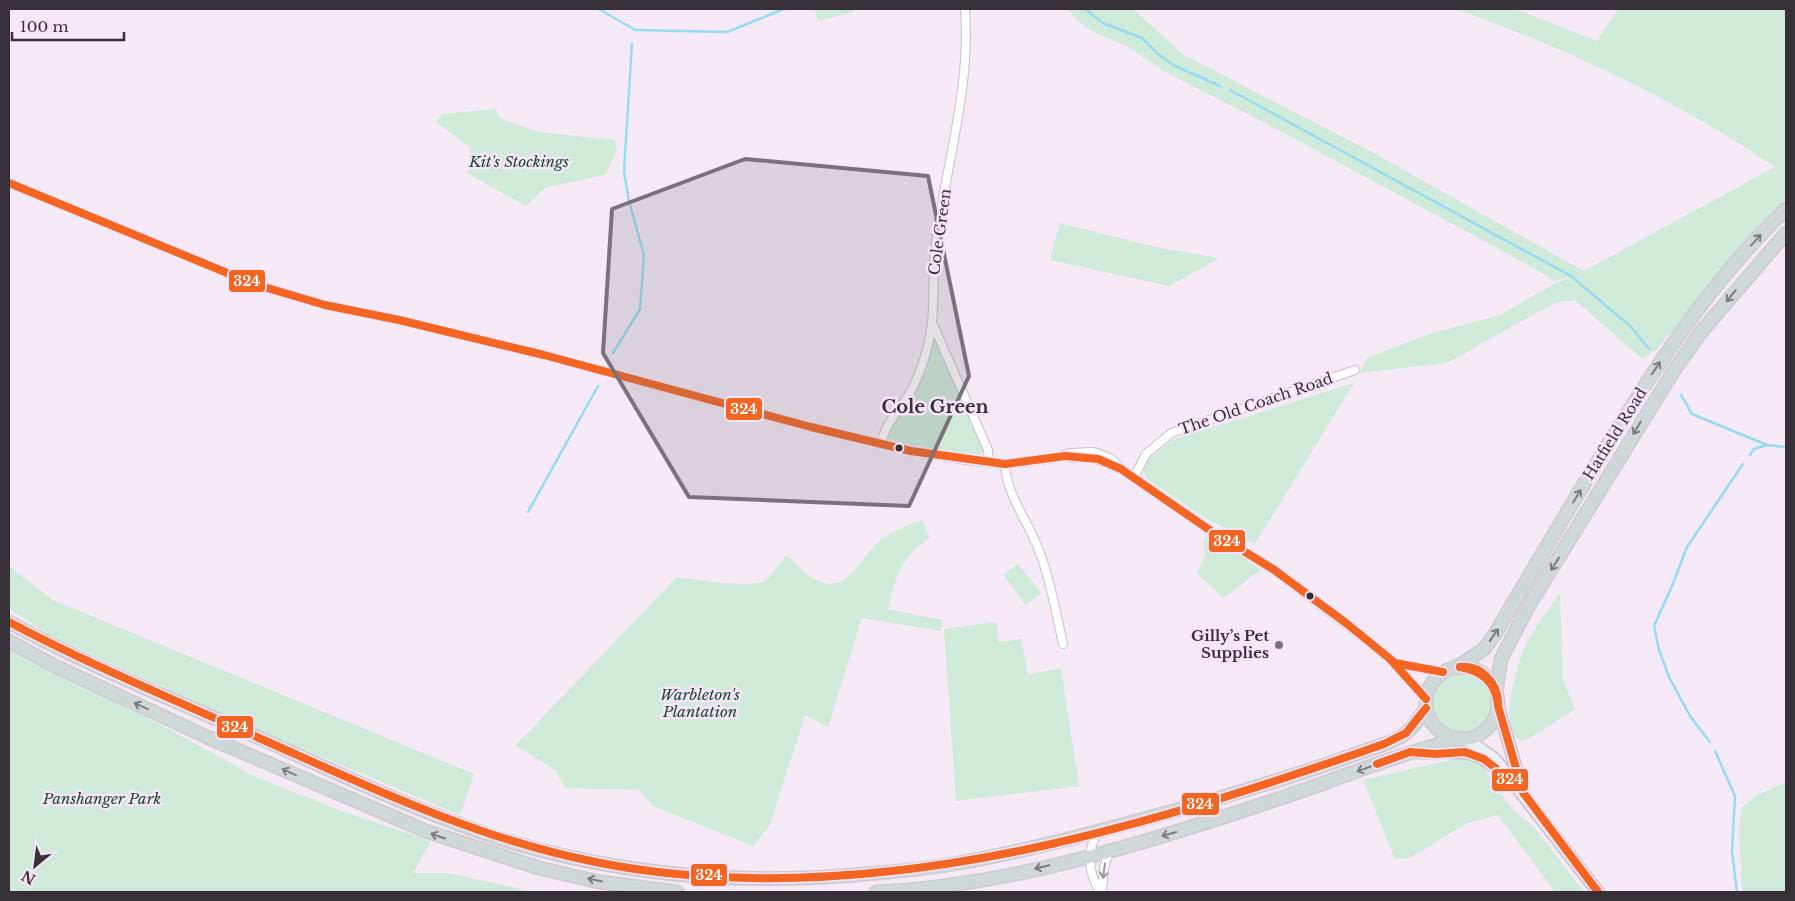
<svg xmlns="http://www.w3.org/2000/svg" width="1795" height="901" font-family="'Libre Baskerville',serif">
	<rect width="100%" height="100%" fill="#f4e9f5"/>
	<g fill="#cfead9">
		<polygon points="815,9 854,9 854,12 818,21"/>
		<path d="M1067,9h66l51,46 186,96 214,120 191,-104c-98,-67 -207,-118 -319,-158h60l81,32 21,-32h168v190l-16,15 -113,135 -15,10 -67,-59 -21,3 -107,60 -88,10 8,-15 62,-24 71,-19 52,-30 17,-7 -15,3 -20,-13 -250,-135 -122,-63 -34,-23 -36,-16 -13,-9z"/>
		<polygon points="496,109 499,118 538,132 615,140 617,150 605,175 548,187 541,191 526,206 467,173 471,148 436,122 442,114"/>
		<polygon points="1060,223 1160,248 1219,258 1169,286 1050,260"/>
		<polygon points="935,334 951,376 982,444 983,451 979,456 919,447 887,439 888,433 912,395 933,336"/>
		<polygon points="1354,383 1255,544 1209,520 1147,479 1143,468 1145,462 1172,440"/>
		<path d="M922,520l8,18c-30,19 -34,39 -42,71l54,11 -1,11 -79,-13 -34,109 -23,-12 -35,110 -17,21 -100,-40 -14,-16 -74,-2 -9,-17 -40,-26 161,-168c30,4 58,10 88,5l21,-26c11,7 19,19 30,24 33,17 44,-25 65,-40 12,-9 27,-15 41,-20z"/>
		<polygon points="1206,537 1233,550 1260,570 1224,598 1197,573 1205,555 1204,543"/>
		<polygon points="1018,564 1041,593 1026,605 1003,575"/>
		<polygon points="9,566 53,600 474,774 460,815 227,717 49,635 9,608"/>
		<path d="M1560,593l3,86 12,30 -46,30 -9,2c-21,-17 -5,-69 4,-92 8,-19 24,-38 36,-56z"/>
		<polygon points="996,622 999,642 1021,639 1028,675 1061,668 1079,786 956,801 944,629"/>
		<polygon points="9,648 167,728 256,777 339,810 431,841 413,873 447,873 535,892 9,892"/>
		<circle cx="1462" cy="703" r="29"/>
		<polygon points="1455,759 1472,760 1484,769 1513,810 1534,827 1584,892 1555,892 1498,815 1465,824 1410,858 1395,859 1363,780"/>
		<polygon points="1786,782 1786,892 1742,892 1739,830 1741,808 1756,796"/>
	</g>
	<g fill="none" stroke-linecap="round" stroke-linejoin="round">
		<g stroke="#97dbf2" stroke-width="2.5">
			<polyline points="599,9 635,30"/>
			<polyline points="1085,9 1103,23 1142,38 1158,54 1173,65 1220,86"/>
			<polyline points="635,30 727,32 784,9"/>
			<polyline points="1230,90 1571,276 1630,326 1649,349"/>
			<polyline points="613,353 640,309 644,255 629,201 624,171 632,44"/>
			<polyline points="1681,395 1692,414 1767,445 1754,449 1750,455"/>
			<polyline points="1767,445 1786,447"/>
			<polyline points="528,512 598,386"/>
			<polyline points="1710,742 1690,716 1669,677 1659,650 1654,626 1672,586 1687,547 1743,464"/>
			<polyline points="1715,751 1735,796 1732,851 1737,892"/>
		</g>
		<g stroke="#c9c0ca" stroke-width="10">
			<g id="minor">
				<polyline points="9,183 254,284 325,305 399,320 544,355 811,427 911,451 973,461 1005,464 1055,458 1070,453 1094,452 1112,459 1121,469"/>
				<polyline points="932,322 988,450 989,463"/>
				<path d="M882,444c-1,-15 21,-39 29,-53 7,-13 12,-27 16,-42 10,-35 4,-71 9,-107 10,-78 35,-153 29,-233"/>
				<polyline points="1065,456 1074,458 1091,457 1121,469 1211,531 1273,569 1377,648 1395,663 1426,699"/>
				<path d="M1005,464c1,31 25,60 35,89 11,29 16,60 23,91"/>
				<polyline points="1134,477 1146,454 1171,433 1355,370"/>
				<polyline points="1395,663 1443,672"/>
				<path d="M1098,831c-12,21 -10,41 2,61"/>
				<polyline points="1102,892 1104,867 1110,850"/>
			</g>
		</g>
		<g stroke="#c9c0ca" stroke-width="14">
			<g id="secondary">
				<polyline points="1498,706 1518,775 1519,787"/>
				<polyline points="1466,739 1495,759 1598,892"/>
				<path d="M1416,752c26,3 54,-7 75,13"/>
			</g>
		</g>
		<g stroke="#cfcacf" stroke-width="15">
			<g id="trunk">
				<path d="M9,622c81,45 168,79 253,117 77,35 155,72 236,99 118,37 235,47 357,37 33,-3 66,-5 98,-11 81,-14 162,-37 242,-59 52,-15 106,-31 158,-50 15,-6 35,-10 49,-19 11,-7 17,-18 24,-28"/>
				<polyline points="9,641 53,665 207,737 426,831 539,868 599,882 677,892"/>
				<circle cx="1462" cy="703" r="36"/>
				<path d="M1457,667l27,-18 11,-15c34,-58 68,-116 103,-173 54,-90 112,-179 188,-252"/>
				<polyline points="1496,691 1501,659 1528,607 1673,372 1701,332 1786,233"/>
				<path d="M876,892c133,-5 283,-53 408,-95 59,-20 116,-44 176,-58"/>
			</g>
		</g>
		<use href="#minor" stroke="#fdfcfe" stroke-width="8"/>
		<use href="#secondary" stroke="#eceeef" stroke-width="11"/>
		<use href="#trunk" stroke="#ced8d8" stroke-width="12"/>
		<g stroke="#f8e4fa" stroke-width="11">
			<g id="bus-1">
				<polyline points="9,183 254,284 325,305 399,320 544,355 811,427 911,451 1005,464 1065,456 1098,459 1121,469 1211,531 1273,569 1346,623 1395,663 1443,672"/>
				<path d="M9,622c81,43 166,78 250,116 140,62 262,122 418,136 242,23 481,-51 707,-130l22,-11 20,-25"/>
				<polyline points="1391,660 1426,699"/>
				<path d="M1460,667c22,4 34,14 38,36"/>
				<path d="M1460,667c21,-2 38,16 38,36"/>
				<polyline points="1498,706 1518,775 1519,787 1524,793"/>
				<polyline points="1377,764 1410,752 1436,754 1465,752 1484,759 1519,787 1598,892"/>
			</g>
		</g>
		<use href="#bus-1" stroke="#f26522" stroke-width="8"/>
	</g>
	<defs><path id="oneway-shaft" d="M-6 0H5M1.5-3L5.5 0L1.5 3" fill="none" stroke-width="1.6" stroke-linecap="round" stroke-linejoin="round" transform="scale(1.25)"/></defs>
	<g stroke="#7c7c80">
		<use href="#oneway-shaft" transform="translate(1756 240) rotate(-48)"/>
		<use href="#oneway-shaft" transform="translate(1731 296) rotate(129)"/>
		<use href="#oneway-shaft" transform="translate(1656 368) rotate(-56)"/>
		<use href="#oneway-shaft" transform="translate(1637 428) rotate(121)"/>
		<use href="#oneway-shaft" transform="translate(1577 496) rotate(-59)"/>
		<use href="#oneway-shaft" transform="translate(1555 564) rotate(122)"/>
		<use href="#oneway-shaft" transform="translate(1494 635) rotate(-55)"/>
		<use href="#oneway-shaft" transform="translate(141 706) rotate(-155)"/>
		<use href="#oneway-shaft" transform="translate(1364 769) rotate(160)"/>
		<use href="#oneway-shaft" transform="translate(289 772) rotate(-156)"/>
		<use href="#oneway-shaft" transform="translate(1169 834) rotate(164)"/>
		<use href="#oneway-shaft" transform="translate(438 836) rotate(-161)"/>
		<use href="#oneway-shaft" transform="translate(1042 867) rotate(167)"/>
		<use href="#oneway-shaft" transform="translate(595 880) rotate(-168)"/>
	</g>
	<use stroke="#9a969b" href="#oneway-shaft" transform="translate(1104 871) rotate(98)"/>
	<path fill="#7a717a" fill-opacity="0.2" stroke="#7a717a" stroke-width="4" stroke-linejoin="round" d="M745,159l183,17 41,200 -60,130 -220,-9 -86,-144 9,-144z"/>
	<g fill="#383038" stroke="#f8e4fa" stroke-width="2">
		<circle cx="899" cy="448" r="4.5"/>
		<circle cx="1310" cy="596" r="4.5"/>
	</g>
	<circle fill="#7a717a" stroke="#f8e4fa" stroke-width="2" cx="1279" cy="645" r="5"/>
	<g text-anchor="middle" stroke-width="5" stroke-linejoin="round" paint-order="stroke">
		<g font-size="15" font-style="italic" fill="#134b2b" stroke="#f8e4fa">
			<text x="519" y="167">Kit's Stockings</text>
			<text x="700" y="700">Warbleton's<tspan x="700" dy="17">Plantation</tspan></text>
			<text x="102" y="804">Panshanger Park</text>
		</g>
		<g font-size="15" fill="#383038" stroke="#f8e4fa">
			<text transform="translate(940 232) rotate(-82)" y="5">Cole Green</text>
			<text transform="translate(1256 404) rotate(-19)" y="5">The Old Coach Road</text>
			<text transform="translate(1615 434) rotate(-58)" y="5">Hatfield Road</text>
		</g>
		<g font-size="15" font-weight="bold" fill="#383038" stroke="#f8e4fa" text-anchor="end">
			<text x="1269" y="641">Gilly’s Pet<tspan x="1269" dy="17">Supplies</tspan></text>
		</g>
		<g font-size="18" font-weight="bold" fill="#383038" stroke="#f8e4fa">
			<text x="935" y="413">Cole Green</text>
		</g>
	</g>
	<g stroke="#f8e4fa" stroke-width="2">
		<rect x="228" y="269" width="38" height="24" rx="5" fill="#f26522"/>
		<rect x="725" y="397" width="38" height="24" rx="5" fill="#f26522"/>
		<rect x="1208" y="529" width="38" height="24" rx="5" fill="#f26522"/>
		<rect x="216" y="715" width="38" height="24" rx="5" fill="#f26522"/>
		<rect x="1491" y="768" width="38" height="24" rx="5" fill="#f26522"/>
		<rect x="1181" y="792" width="39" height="24" rx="5" fill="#f26522"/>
		<rect x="690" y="863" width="38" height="24" rx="5" fill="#f26522"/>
	</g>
	<g font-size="14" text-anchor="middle" font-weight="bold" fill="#fff">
		<text x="247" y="286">324</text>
		<text x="744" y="414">324</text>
		<text x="1227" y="546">324</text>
		<text x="235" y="732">324</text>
		<text x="1510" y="784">324</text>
		<text x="1200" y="809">324</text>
		<text x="709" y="880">324</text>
	</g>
	<rect width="1795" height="901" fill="none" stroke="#383038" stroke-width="20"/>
	<g transform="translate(35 866) rotate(209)" stroke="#f8e4fa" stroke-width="4" paint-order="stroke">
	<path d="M0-4L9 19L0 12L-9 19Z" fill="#383038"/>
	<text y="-8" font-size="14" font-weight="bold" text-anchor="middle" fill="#383038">N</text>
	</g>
	<path d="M12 32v8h112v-8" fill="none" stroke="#383038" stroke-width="2.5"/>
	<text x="20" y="32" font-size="15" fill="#383038" stroke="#f8e4fa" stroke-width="4" paint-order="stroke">100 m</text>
</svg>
